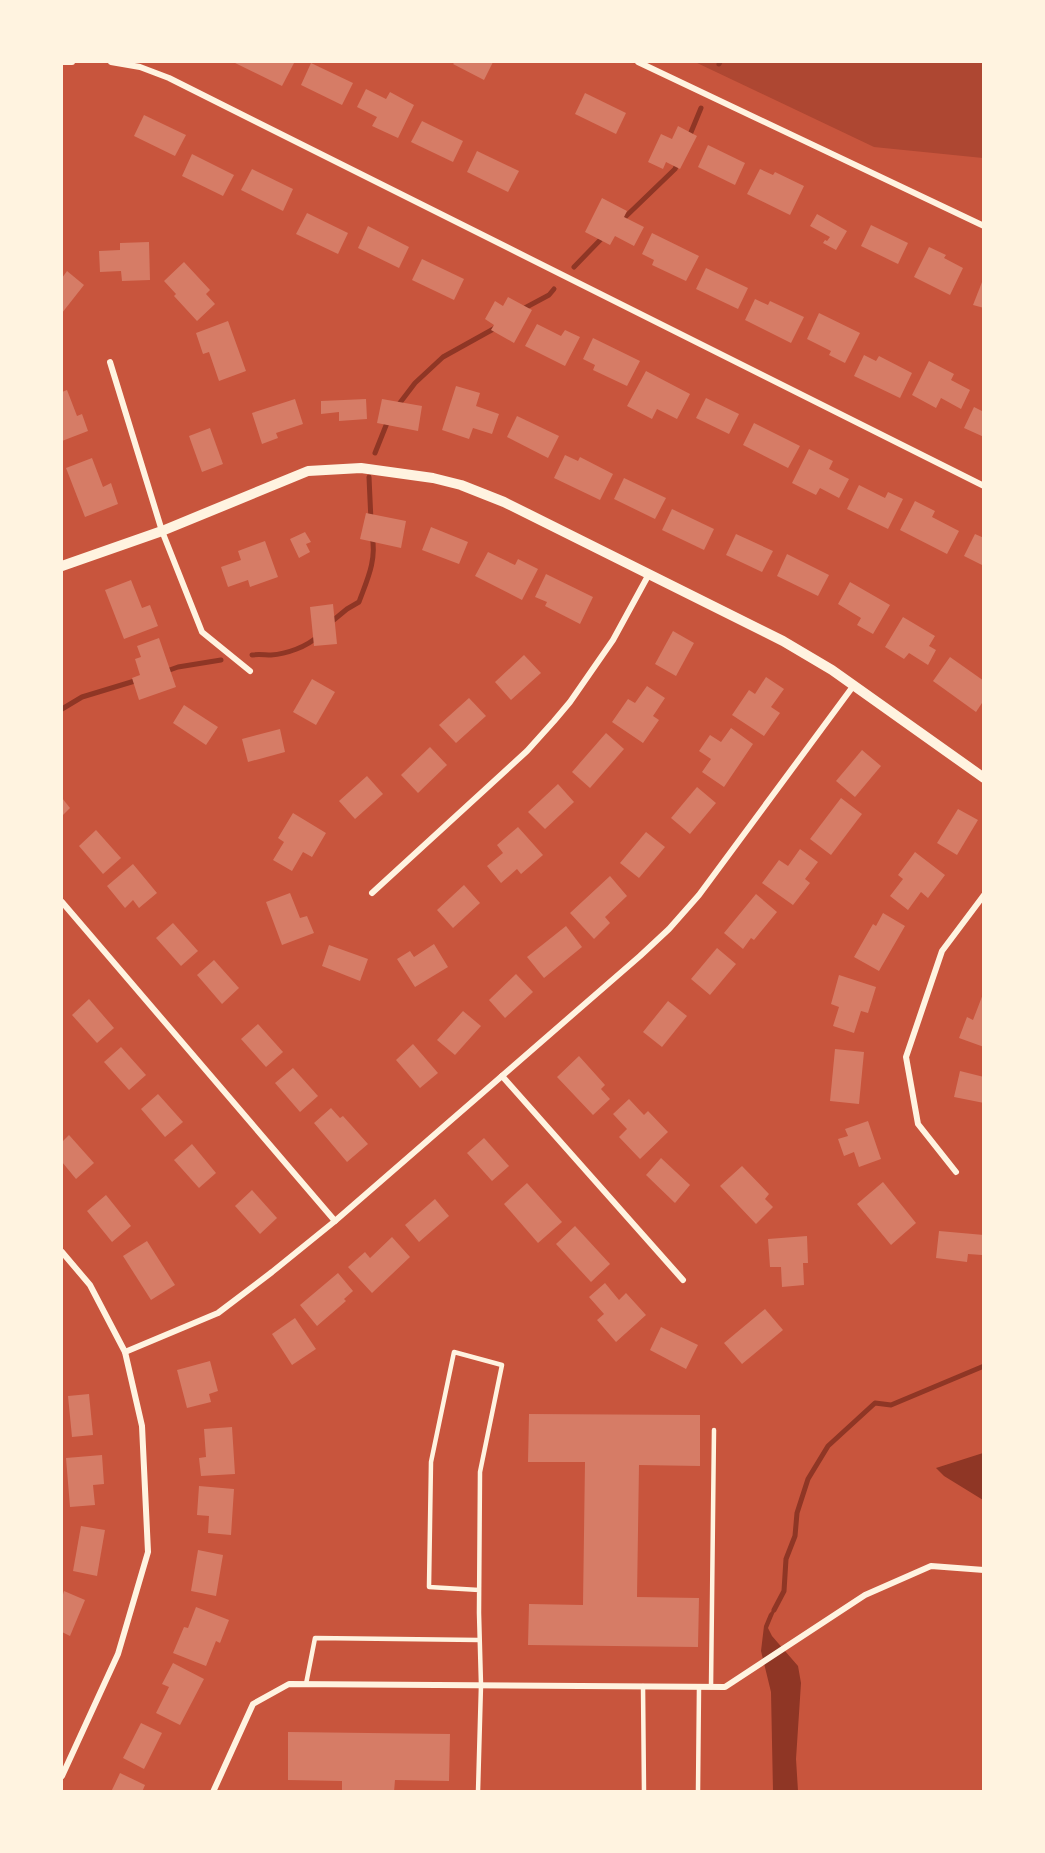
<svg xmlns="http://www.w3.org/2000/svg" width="1045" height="1853" font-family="Bitter,serif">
	<rect width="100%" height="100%" fill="#c8553d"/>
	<polygon fill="#ae4732" points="695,62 983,62 983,158 874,147"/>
	<g fill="#8f3625">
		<polygon points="983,1453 983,1500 944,1476 936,1468"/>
		<polygon points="778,1604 768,1628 772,1636 798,1666 801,1683 796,1759 798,1791 773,1791 771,1692 761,1651 764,1626 769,1614"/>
	</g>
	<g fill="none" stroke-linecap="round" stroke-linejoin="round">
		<g stroke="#8f3625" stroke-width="5">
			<polyline points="719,64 720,62"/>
			<polyline points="689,137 701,108"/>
			<polyline points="620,222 675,169 678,162"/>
			<polyline points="574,267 604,236"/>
			<polyline points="521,310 549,295 554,289"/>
			<polyline points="396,408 415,383 443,357 497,327"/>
			<polyline points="375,453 389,418"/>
			<polyline points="369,477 371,521"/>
			<path d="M330,623l17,-14 12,-7c8,-22 18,-42 13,-66"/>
			<path d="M252,655c7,-1 13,0 19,0 15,-1 36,-8 47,-19"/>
			<polyline points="164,672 178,667 221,660"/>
			<polyline points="62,709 82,697 138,680"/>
			<polyline points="774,1610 784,1591 786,1559 795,1536 797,1513 808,1479 828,1446 875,1403 891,1405 984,1366"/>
		</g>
	</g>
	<g fill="#d67c66">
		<polygon points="233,62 291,62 294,63 282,86"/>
		<polygon points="455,62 493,62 484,80 453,64"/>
		<polygon points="311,63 353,83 342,105 301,85"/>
		<polygon points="366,89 386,99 390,92 414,105 398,138 372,126 377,117 357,107"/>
		<polygon points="585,93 626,113 616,134 575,114"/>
		<polygon points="144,115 186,135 175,156 134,136"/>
		<polygon points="422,121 463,141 453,162 411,142"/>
		<polygon points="678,126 697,136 680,169 666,162 663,169 648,162 661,134 672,139"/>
		<polygon points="708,145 745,163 735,185 698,167"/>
		<polygon points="477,151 519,171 508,192 467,172"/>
		<polygon points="192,154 234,175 223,196 182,176"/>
		<polygon points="252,169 293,189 283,211 241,190"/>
		<polygon points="760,169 773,175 775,172 804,186 790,215 747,194"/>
		<polygon points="602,198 627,211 624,217 644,227 634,246 615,236 610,245 585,232"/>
		<polygon points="307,213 348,233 338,254 296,234"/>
		<polygon points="817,214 847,231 836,250 823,243 825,240 827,241 830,237 810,226"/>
		<polygon points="871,225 908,243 898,264 861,246"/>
		<polygon points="368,226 409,247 399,268 358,248"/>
		<polygon points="652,233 699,256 686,281 652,265 654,260 642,254"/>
		<polygon points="149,242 150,280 122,281 121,271 100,272 99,251 120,250 120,243"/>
		<polygon points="929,247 946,255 944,258 963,268 950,295 914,277"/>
		<polygon points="422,259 464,279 454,300 412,280"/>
		<polygon points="184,262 210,290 206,294 215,304 197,321 174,296 176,294 164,281"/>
		<polygon points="706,268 748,288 738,309 696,289"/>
		<polygon points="67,271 84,285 62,313 62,278"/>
		<polygon points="984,277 984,308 973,305"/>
		<polygon points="508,297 532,310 514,343 491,330 494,325 485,319 495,301 503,306"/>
		<polygon points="755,299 768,305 770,301 804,317 791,343 745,320"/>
		<polygon points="819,313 860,333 845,363 829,355 831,351 807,339"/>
		<polygon points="228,321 246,371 219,381 209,352 203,354 196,333"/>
		<polygon points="537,324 561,336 565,330 580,337 565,366 525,346"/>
		<polygon points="593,338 640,361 627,386 593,370 595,365 583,359"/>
		<polygon points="864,355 876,361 879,356 912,373 900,398 854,376"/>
		<polygon points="929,361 954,374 951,380 970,390 961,409 941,398 936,408 912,395"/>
		<polygon points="646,371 690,394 677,419 657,409 652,419 627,406"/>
		<polygon points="456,386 480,393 476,406 499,414 492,434 473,428 469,439 442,430"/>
		<polygon points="67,390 77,416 82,414 88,431 62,441 62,392"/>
		<polygon points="706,398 739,414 729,434 696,418"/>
		<polygon points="295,399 303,424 276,433 278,438 262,444 252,413"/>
		<polygon points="366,399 367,419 339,421 339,412 321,414 321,401"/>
		<polygon points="382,399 422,406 418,431 377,423"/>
		<polygon points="974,407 984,412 984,437 964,428"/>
		<polygon points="517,416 559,436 548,458 507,437"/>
		<polygon points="754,423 800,446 788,468 743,445"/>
		<polygon points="210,428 223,464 202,472 189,436"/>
		<polygon points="809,449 833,461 829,469 849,479 839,498 820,488 816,495 792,483"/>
		<polygon points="565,455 578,461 580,457 613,474 600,500 554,478"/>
		<polygon points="92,458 103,487 111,483 118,504 85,517 66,468"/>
		<polygon points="624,478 666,498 655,519 614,499"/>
		<polygon points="859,485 885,498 888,492 903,499 888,529 847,509"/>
		<polygon points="915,501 935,511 932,517 959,531 947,554 900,530"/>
		<polygon points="672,509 714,529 704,550 662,530"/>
		<polygon points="366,513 406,521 401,548 360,539"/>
		<polygon points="431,527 468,542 459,564 422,550"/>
		<polygon points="305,532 311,542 306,544 310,552 299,558 290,539"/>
		<polygon points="736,534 773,551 762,572 726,555"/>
		<polygon points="975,534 984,538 984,566 964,556"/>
		<polygon points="265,541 278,577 250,587 248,580 228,587 221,567 241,560 238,551"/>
		<polygon points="488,552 515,565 518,559 538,569 522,600 475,576"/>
		<polygon points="787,554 829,575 818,596 777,576"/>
		<polygon points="546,574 593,597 580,624 545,606 547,602 535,597"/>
		<polygon points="131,580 142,608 150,605 158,626 124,639 105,590"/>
		<polygon points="850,582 890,605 873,634 857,625 861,618 838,604"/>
		<polygon points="333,604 337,644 314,646 310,607"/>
		<polygon points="903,617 935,636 929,646 936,650 928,665 909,653 904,659 885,647"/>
		<polygon points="673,631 694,643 676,676 655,664"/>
		<polygon points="159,638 176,687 139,700 132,678 140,675 135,659 141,657 137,646"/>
		<polygon points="524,655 541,673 511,700 495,682"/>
		<polygon points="950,657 984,681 984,700 976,712 933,681"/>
		<polygon points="766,677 784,689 771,707 780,713 764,736 732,715 749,690 755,694"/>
		<polygon points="312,679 335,692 316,725 293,712"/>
		<polygon points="647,686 665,698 653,716 659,720 643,743 612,722 628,699 635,703"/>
		<polygon points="469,698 486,716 456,743 439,725"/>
		<polygon points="184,705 218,727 206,745 173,723"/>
		<polygon points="731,728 753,744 724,787 702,772 711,759 699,751 710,735 721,742"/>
		<polygon points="280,729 285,752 248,762 242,739"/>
		<polygon points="606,733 624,749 590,788 572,772"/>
		<polygon points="430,747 447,765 418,793 401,775"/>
		<polygon points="862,750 881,766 855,797 836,781"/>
		<polygon points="367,776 383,794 355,819 339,801"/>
		<polygon points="558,784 574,802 545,829 528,812"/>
		<polygon points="697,787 716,803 690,834 671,818"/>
		<polygon points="62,798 70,808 62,816"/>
		<polygon points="841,798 862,814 831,855 810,839"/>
		<polygon points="958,809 978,820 957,855 937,843"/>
		<polygon points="293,813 326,833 312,857 303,852 292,871 273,860 284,842 278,838"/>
		<polygon points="518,827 543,855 521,874 517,869 501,883 487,866 503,853 497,845"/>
		<polygon points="96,830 121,858 103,874 79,846"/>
		<polygon points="646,832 665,847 639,878 620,863"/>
		<polygon points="800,849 818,862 805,879 810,883 793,905 762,883 779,860 788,866"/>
		<polygon points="915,852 945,875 928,898 921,892 908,910 890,896 903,879 898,875"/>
		<polygon points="133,864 157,893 139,908 133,900 125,908 107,886"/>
		<polygon points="610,876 627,896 605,917 610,923 594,939 570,913"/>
		<polygon points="464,885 480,903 453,928 437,910"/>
		<polygon points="290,893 300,918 307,916 314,933 282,945 266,902"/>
		<polygon points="756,894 777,912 754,940 751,938 743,949 724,933"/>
		<polygon points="883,913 905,926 879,971 854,957 873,924 876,926"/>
		<polygon points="173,923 198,951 181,966 156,938"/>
		<polygon points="566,926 582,947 544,978 527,957"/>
		<polygon points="434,944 448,967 415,987 397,959 410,951 414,957"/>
		<polygon points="329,945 368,959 360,981 322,966"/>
		<polygon points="717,948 736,964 710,995 691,979"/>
		<polygon points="214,960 239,988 222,1004 197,975"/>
		<polygon points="516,974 533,992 505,1018 489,1000"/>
		<polygon points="839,975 876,987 868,1013 861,1011 854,1033 833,1026 839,1007 831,1004"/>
		<polygon points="983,994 984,994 984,1047 959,1038 967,1017 973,1020"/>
		<polygon points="89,999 114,1028 97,1043 72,1015"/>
		<polygon points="668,1001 687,1016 662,1047 643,1032"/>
		<polygon points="463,1011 481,1026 455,1055 437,1040"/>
		<polygon points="258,1024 283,1052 266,1067 241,1039"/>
		<polygon points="413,1044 438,1073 420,1088 396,1060"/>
		<polygon points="121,1047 146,1075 129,1090 104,1062"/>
		<polygon points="835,1049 864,1052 859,1104 830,1101"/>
		<polygon points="579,1056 605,1085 601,1089 610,1099 593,1115 557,1077"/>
		<polygon points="293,1068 318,1096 300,1112 275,1083"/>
		<polygon points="960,1071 984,1077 984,1103 954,1097"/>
		<polygon points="158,1094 183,1122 165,1137 141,1109"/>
		<polygon points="629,1099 644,1115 648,1111 668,1132 640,1159 619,1137 627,1129 613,1114"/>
		<polygon points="331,1108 340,1118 343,1116 368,1144 347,1162 314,1123"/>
		<polygon points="868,1121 881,1159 859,1167 854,1152 844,1156 838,1139 848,1136 845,1129"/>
		<polygon points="69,1135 94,1163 76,1179 62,1162 62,1142"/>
		<polygon points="484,1138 509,1166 492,1181 467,1153"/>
		<polygon points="192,1144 216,1173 199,1188 174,1160"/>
		<polygon points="661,1158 690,1185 675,1203 646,1175"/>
		<polygon points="742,1166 769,1194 765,1199 773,1207 756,1224 720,1186"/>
		<polygon points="883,1182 916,1223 891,1245 857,1204"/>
		<polygon points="527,1183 562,1222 538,1243 504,1204"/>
		<polygon points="252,1190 277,1218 260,1234 235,1206"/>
		<polygon points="106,1195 131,1226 112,1242 87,1211"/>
		<polygon points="435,1199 449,1216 419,1242 405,1225"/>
		<polygon points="575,1226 610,1264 591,1282 556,1244"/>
		<polygon points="939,1231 984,1235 982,1255 968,1254 967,1262 936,1258"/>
		<polygon points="807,1236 808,1263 803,1263 804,1285 782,1287 781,1267 770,1267 768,1239"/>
		<polygon points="392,1237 410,1257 372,1293 348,1267 365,1252 370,1258"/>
		<polygon points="147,1241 175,1285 151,1300 123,1256"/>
		<polygon points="338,1273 353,1291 344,1299 346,1301 317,1326 300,1305"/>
		<polygon points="605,1283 619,1300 626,1293 646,1315 616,1342 597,1320 604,1314 589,1297"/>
		<polygon points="765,1309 783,1330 742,1364 724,1343"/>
		<polygon points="295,1318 316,1349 292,1365 272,1334"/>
		<polygon points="661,1327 698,1345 686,1369 650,1350"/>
		<polygon points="210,1361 218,1391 209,1394 211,1402 187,1408 177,1370"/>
		<polygon points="89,1394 93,1435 72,1437 68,1396"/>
		<polygon points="529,1414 700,1415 700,1466 639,1465 637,1597 699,1598 698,1647 528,1645 529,1604 583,1605 585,1462 528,1462"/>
		<polygon points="232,1427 235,1474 201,1476 199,1458 206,1457 204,1429"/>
		<polygon points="102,1455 104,1484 93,1485 95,1505 70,1507 66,1458"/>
		<polygon points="199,1486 234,1489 231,1535 208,1533 209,1516 197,1515"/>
		<polygon points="81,1526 105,1530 97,1576 73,1571"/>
		<polygon points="198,1550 223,1555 216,1596 191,1591"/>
		<polygon points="64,1591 85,1600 70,1636 62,1632 62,1598"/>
		<polygon points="196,1607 229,1620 220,1643 216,1641 206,1666 173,1653 184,1627 188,1628"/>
		<polygon points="173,1663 204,1679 180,1725 156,1713 169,1687 162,1684"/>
		<polygon points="141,1723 162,1733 144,1769 123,1758"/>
		<polygon points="288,1732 450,1734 449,1781 395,1780 394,1792 342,1792 342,1781 288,1780"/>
		<polygon points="120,1773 145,1785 142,1792 111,1792"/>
	</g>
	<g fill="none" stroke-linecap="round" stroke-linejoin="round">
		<g stroke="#fff3e0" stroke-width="4.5">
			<polyline points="306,1684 315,1638 479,1640"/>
			<polyline points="643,1686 644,1792"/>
			<polyline points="711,1687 714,1430"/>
			<polyline points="478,1792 481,1685 479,1613 480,1472 502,1365 454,1352 431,1462 429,1587 479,1590"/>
			<polyline points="698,1792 699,1687"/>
		</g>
		<g stroke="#fff3e0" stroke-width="6">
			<polyline points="62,62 72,62"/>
			<polyline points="111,62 140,67 169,78 984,486"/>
			<polyline points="638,62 984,226"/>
			<polyline points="110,362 162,531 202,632 250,671"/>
			<polyline points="372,893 527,751 554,721 570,702 613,640 649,574"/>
			<polyline points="62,902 335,1221"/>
			<polyline points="502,1076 683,1280"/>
			<polyline points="956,1172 918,1124 906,1057 942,951 984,895"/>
			<polyline points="62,1252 90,1285 125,1352 142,1426 148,1552 118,1654 62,1776"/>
			<polyline points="125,1352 218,1313 272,1272 335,1221 640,956 669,929 699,895 854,685"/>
			<polyline points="213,1792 253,1704 289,1684 725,1687 865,1595 931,1566 984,1570"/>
		</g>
		<polyline stroke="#fff3e0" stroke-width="10" points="62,566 162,531 308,471 361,468 433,478 461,485 504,502 783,641 832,670 984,778"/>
	</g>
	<rect width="1045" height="1853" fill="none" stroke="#fff3e0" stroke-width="126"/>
</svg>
